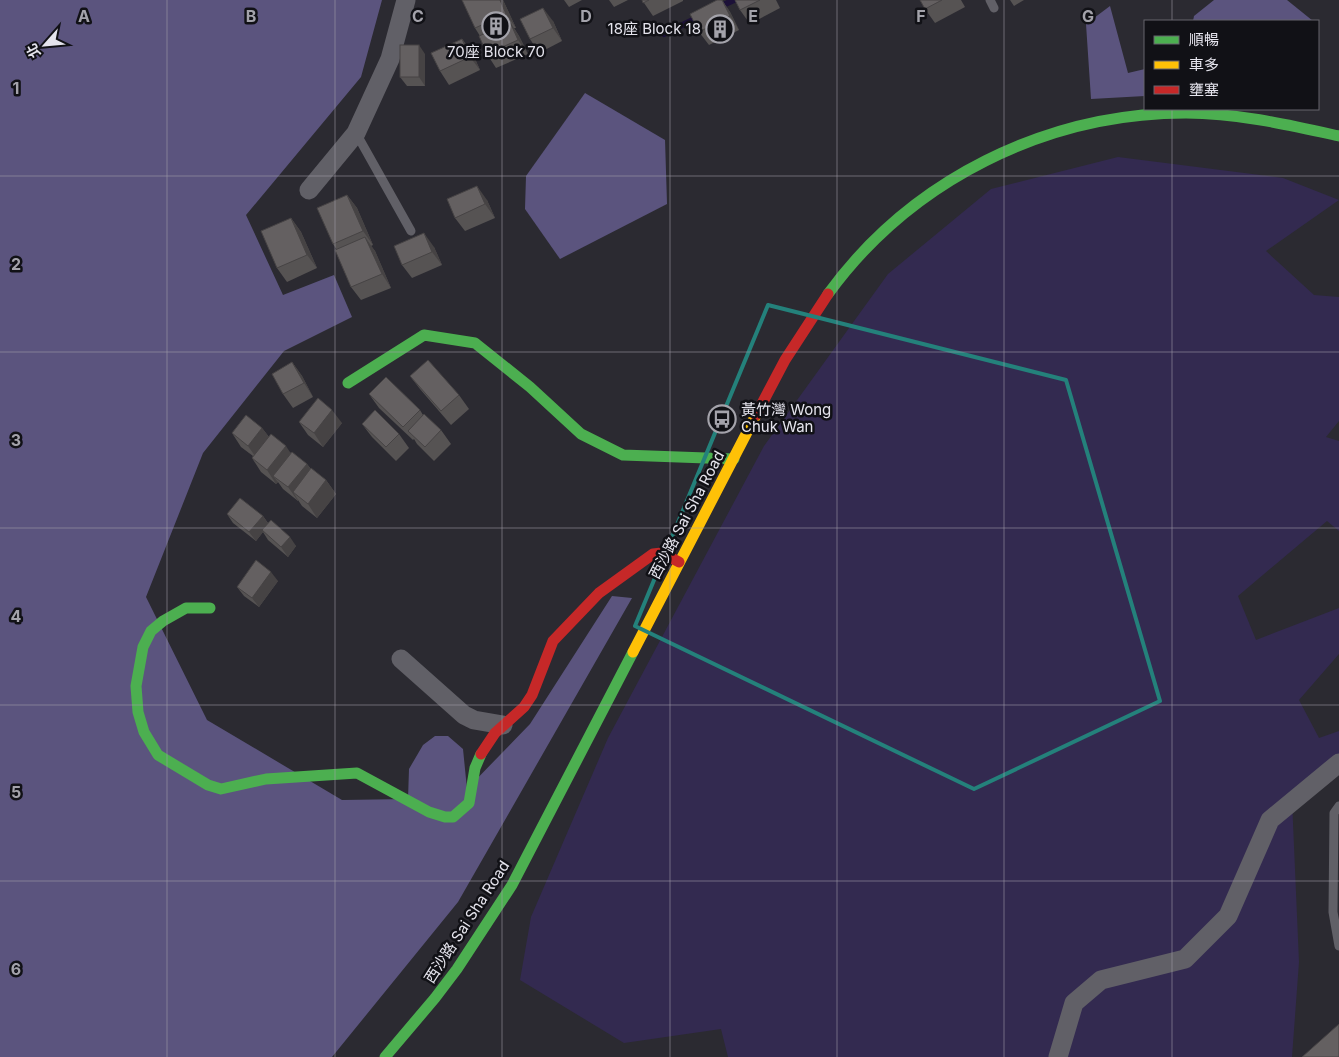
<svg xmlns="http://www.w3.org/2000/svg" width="1339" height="1057" font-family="Inter,'Noto Sans TC',sans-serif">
	<rect width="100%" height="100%" fill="#2b2a31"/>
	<polygon fill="#332a50" points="1118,157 1283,178 1339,200 1266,251 1314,295 1339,297 1339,421 1326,437 1339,441 1339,531 1327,521 1238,596 1256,640 1339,608 1339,654 1299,700 1319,738 1339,731 1339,766 1292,800 1299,962 1292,1057 728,1057 721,1029 624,1043 520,980 531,917 608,738 764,446 888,274 991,189"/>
	<g fill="#5b547e">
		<polygon points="0,0 382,0 361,77 246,215 283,295 334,275 352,317 284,351 203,453 146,597 207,720 342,800 408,799 409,769 423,745 435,736 448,736 463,749 467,789 530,724 612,596 632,598 458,902 332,1057 0,1057"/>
		<polygon points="1214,0 1287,0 1313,21 1193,21 1194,16"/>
		<polygon points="1110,6 1128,73 1145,69 1145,96 1091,99 1086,24"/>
		<polygon points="585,93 665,140 667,204 560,259 525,209 526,176"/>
	</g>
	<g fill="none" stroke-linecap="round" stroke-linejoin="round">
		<g stroke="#1c1138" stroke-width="6">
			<polyline points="719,7 734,0"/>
			<polyline points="664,34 699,17"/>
		</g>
		<g stroke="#616067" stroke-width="9">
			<polyline points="990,0 994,8"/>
			<polyline points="356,133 411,231"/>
			<polyline points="1339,806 1334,813 1333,912 1339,946"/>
		</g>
		<g stroke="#616067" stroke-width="19">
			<polyline points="309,190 356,133 390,59 406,0"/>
			<polyline points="401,659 464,715 474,720 503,725"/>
			<polyline points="1058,1057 1074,1003 1101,980 1185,959 1228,916 1270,820 1339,763"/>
		</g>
		<g stroke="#4caf50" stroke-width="11">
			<path d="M828,294c83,-114 218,-181 358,-181 51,0 103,12 153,23"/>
			<polyline points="348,383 424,335 475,343 530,387 581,434 623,455 734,459"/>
			<polyline points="210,608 186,608 163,621 151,631 143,647 136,686 138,712 144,732 158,755 208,785 221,789 266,779 357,773 429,812 445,817 453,817 469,803 475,768 481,754"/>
			<polyline points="385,1057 435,998 457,969 512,885 633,652"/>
		</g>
		<polyline stroke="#ffc107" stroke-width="11" points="633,652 756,415"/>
		<g stroke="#c62828" stroke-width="11">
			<polyline points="756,415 785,360 828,294"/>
			<polyline points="481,754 495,733 524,707 532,695 553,641 599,593 653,554 662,553 679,562"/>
		</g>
	</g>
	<g fill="#565353">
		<polygon points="503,0 516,28 514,28 519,36 528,54 496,68 487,54 480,36 475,28"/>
		<polygon points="564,0 582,0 569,7"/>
		<polygon points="609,0 628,0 614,7"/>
		<polygon points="642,0 683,0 683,1 653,16"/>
		<polygon points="722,0 730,12 739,30 709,45 699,32"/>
		<polygon points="735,0 776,0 780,8 750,24 740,10"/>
		<polygon points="920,0 961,0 965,7 935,23 925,9"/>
		<polygon points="1010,0 1024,0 1014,6"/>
		<polygon points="553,21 562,41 539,53 530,39"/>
		<polygon points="462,39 472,52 480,70 449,85 440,71"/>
		<polygon points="425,54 425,86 407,86 400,77"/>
		<polygon points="347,195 357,208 373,245 371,246 375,251 391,288 361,300 351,287 337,250 333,244"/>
		<polygon points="487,200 495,218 465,231 455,218"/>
		<polygon points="291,218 301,232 317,268 287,282 277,268"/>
		<polygon points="434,247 442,265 412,278 402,265"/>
		<polygon points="292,362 302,376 313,397 293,408 283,394"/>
		<polygon points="410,376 459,395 469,409 451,425 420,389"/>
		<polygon points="369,394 420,410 423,415 441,430 451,444 434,461 417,444 414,439 413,440 379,408"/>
		<polygon points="299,422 342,423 323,447 308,435"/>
		<polygon points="362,424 399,434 409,448 396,461 372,437"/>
		<polygon points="262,428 269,437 291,453 307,464 311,469 326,480 336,494 317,518 302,506 298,500 298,501 283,489 278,482 276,484 261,472 252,458 253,456 241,447 232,433"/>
		<polygon points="227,514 263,516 268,523 296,546 288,557 268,540 263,532 256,541 233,523"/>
		<polygon points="278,581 259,607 244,596 237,587"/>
	</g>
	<g fill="#464344">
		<polygon points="500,0 503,0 516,28 506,14"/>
		<polygon points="722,0 730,12 739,30 730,16"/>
		<polygon points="543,8 553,21 562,41 553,28"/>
		<polygon points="510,22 519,36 528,54 518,40"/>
		<polygon points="462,39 472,52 480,70 470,57"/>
		<polygon points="419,45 425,54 425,86 419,77"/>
		<polygon points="477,186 487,200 495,218 485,204"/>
		<polygon points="347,195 357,208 373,245 363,231"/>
		<polygon points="291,218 301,232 317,268 307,255"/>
		<polygon points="424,233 434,247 442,265 432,252"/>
		<polygon points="365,237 375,251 391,288 382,274"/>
		<polygon points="292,362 302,376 313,397 304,383"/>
		<polygon points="332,410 342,423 323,447 314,433"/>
		<polygon points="262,428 272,441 257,459 248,446"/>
		<polygon points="286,446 295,460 273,476 278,482 276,484 267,470"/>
		<polygon points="307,464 316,477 293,492 298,500 298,501 288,487"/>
		<polygon points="326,480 336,494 317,518 308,504"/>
		<polygon points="263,516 269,525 262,530 263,532 256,541 249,532"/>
		<polygon points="290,537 296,546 288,557 281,547"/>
		<polygon points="271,572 278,581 259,607 252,598"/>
	</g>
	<g fill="#646061" stroke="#464344">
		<polygon points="462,0 500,0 506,14 475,28"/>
		<polygon points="642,0 649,0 643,3"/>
		<polygon points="717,0 722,0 730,16 699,32 690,14"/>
		<polygon points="735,0 760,0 740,10"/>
		<polygon points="920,0 942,0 925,9"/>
		<polygon points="543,8 553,28 530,39 520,19"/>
		<polygon points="510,22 518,40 487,54 479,36"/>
		<polygon points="462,39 470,57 440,71 431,53"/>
		<rect x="400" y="45" width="19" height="32"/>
		<polygon points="477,186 485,204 455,218 447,199"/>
		<polygon points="347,195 363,231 333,244 317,208"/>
		<polygon points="291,218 307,255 277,268 261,231"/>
		<polygon points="424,233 432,252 402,265 394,246"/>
		<polygon points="365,237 382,274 351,287 335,250"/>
		<polygon points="428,360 459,395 441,411 410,376"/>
		<polygon points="292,362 304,383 283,394 272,374"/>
		<polygon points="386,377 420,410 403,427 369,394"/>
		<polygon points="318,398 332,410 314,433 299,422"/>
		<polygon points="375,410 399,434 386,447 362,424"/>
		<polygon points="424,414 441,430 425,447 408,431"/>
		<polygon points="246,415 262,428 248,446 232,433"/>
		<polygon points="271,434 286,446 267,470 252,458"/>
		<polygon points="292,452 307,464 288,487 273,476"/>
		<polygon points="311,468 326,480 308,504 293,492"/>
		<polygon points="240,498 263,516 249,532 227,514"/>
		<polygon points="271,520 290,537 281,547 262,530"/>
		<polygon points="256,560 271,572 252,598 237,587"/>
		<polygon points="1339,1024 1339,1057 1302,1057"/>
	</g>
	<path fill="none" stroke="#24817b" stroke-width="4" stroke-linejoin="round" d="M768,305l298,75 94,321 -186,88 -339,-163z"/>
	<path fill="none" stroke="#a4a3ab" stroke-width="1" stroke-opacity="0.55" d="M167,0v1057M335,0v1057M502,0v1057M670,0v1057M837,0v1057M1004,0v1057M1172,0v21M1172,109v948M0,176h1339M0,352h1339M0,528h1339M0,705h1339M0,881h1339"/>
	<defs>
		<g id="building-ring" transform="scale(1.4375)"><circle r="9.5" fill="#111116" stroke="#a4a3ab" stroke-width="1.5"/><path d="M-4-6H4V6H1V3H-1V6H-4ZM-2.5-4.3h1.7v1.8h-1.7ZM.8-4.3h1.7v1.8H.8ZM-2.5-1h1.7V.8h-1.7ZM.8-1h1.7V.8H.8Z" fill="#a4a3ab"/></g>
		<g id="bus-ring" transform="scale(1.4375)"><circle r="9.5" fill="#111116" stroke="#a4a3ab" stroke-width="1.5"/><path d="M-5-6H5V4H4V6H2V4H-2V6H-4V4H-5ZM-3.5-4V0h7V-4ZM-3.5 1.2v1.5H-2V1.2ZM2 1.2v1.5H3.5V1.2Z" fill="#a4a3ab"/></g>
	</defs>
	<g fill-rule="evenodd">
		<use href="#building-ring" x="496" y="26"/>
		<use href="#building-ring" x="720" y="29"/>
		<use href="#bus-ring" x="722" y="419"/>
	</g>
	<g text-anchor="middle" stroke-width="5" stroke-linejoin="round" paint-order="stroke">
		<g font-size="15" fill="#e5e4ed" stroke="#111116" text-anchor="end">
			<text x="701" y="34">18座 Block 18</text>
			<text x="496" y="57" text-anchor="middle">70座 Block 70</text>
			<text x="741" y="415" text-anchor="start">黃竹灣 Wong<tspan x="741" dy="17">Chuk Wan</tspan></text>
		</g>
		<g font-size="15" fill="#e5e4ed" stroke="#111116">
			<text transform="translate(687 515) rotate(-62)" y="5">西沙路 Sai Sha Road</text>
			<text transform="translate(467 922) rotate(-57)" y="5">西沙路 Sai Sha Road</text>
		</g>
	</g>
	<g font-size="16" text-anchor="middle" font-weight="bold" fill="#a4a3ab" stroke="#111116" stroke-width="5" stroke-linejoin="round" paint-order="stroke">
		<text x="84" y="22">A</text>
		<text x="251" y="22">B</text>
		<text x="418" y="22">C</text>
		<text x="586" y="22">D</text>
		<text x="753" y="22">E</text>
		<text x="921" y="22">F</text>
		<text x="1088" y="22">G</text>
		<text x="16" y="94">1</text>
		<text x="16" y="270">2</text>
		<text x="16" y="446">3</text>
		<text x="16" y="622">4</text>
		<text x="16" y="798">5</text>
		<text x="16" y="975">6</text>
	</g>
	<rect x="1144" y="20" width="175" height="90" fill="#111116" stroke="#66656c"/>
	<rect x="1154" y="36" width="25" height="8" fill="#4caf50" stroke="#66656c"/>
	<text x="1189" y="45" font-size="15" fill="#e5e4ed">順暢</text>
	<rect x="1154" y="61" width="25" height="8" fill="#ffc107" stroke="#66656c"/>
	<text x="1189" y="70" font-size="15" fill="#e5e4ed">車多</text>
	<rect x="1154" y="86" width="25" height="8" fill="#c62828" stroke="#66656c"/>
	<text x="1189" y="95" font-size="15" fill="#e5e4ed">壅塞</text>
	<g transform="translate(45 45) rotate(243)" stroke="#111116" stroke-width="4" paint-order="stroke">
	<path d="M0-4L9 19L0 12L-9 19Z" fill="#e5e4ed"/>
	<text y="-8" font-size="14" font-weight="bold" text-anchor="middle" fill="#e5e4ed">北</text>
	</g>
</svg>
